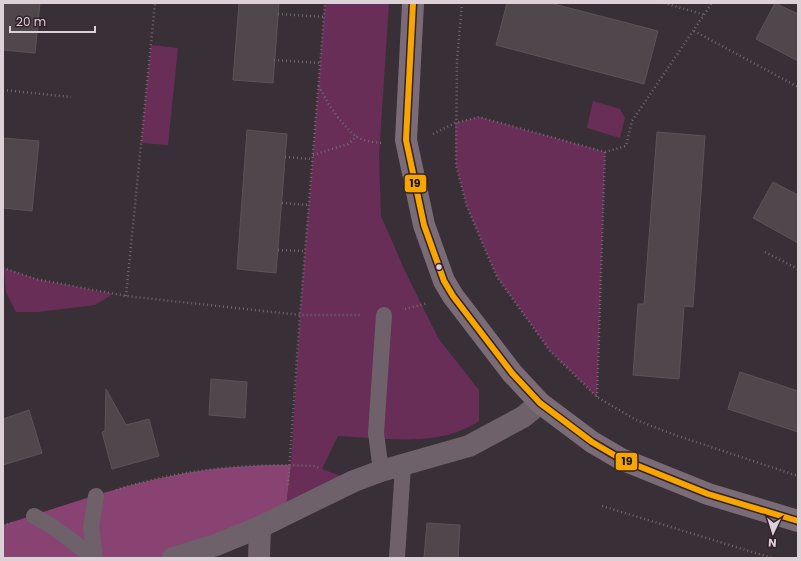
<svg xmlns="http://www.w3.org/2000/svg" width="801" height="561" font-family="Poppins,sans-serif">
	<rect width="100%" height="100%" fill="#392f36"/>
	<g fill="#682e57">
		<path d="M325,3h64l-10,153 2,60 24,55 33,67 41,52v31c-40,27 -95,17 -141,15l-16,33 32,12 -69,34 6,-50 9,-150z"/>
		<polygon points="151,45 178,48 168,145 141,143"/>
		<polygon points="593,101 620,109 625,118 620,138 587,128"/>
		<polygon points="479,117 605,152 597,397 550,351 497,277 467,207 456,165 455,123"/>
		<polygon points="4,268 36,279 113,294 95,305 38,312 16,312 6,292"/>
	</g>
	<path fill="#884373" d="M274,465h17l-6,50 -112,43h-170v-33c57,-18 114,-39 173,-50 32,-7 65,-9 98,-10z"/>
	<g fill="#4f474c" stroke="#5c5359">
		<polygon points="3,3 40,3 35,53 3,50"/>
		<polygon points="239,3 279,3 273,83 233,80"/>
		<polygon points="507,3 550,3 658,31 644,84 496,45"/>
		<polygon points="775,3 798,14 798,61 756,39"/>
		<polygon points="247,130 287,134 276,273 237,269"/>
		<polygon points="657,132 705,136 693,307 684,306 679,379 633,375 638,304 644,304"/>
		<polygon points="3,138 39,141 32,211 3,208"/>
		<polygon points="773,182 798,195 798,243 753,218"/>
		<polygon points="740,372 798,391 798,432 728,409"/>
		<polygon points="211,379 247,382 245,418 209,415"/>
		<polygon points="106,389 126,425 149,419 159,456 112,469 102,432 105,431"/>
		<polygon points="29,410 42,453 3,465 3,419"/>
		<polygon points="427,523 460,525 458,558 424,558"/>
	</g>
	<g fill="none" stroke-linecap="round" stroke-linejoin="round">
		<g stroke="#72696f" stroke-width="2.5" stroke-dasharray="1 3" stroke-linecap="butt">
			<polyline points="462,3 457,60 456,165 467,207 497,277 550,351 597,397 636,420 675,435 798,476"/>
			<polyline points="664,3 705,15"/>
			<polyline points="278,14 324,17"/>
			<polyline points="694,31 798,87"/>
			<polyline points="274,60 320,63"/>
			<path d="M319,86c7,16 24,41 38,51 7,4 16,5 24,6"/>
			<polyline points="3,90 71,97"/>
			<polyline points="433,134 455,123 479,117 605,152 626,146 632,121 712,3"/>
			<polyline points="313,155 348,144 357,136"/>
			<polyline points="285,157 313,159"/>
			<polyline points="282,203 309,205"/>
			<polyline points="278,250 305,251"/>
			<polyline points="765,252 798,269"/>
			<polyline points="3,268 36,279 126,296 300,315 361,315"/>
			<polyline points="126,296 155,3"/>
			<polyline points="405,309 428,303"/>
			<polyline points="597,397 605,152"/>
			<polyline points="288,485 300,315 325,3"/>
			<path d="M116,490c64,-21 131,-27 199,-24l5,2"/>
			<polyline points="602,506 772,558"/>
			<polyline points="3,525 12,523"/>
		</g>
		<g stroke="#6e6169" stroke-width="16">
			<polyline points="381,471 376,433 384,315"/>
			<polyline points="34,516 53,527 95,558"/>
			<polyline points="95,558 91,527 96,496"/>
			<polyline points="397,558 403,466"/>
		</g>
		<g stroke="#6e6169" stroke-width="22">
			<polyline points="173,558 216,545 260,527 354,481 381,471 469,446 523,417 540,403"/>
			<polyline points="259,558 260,527"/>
		</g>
		<polyline stroke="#7a6c76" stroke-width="22" points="413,3 406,140 424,225 444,281 453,296 512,373 540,403 592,442 621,459 708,494 798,521"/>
		<g stroke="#33212d" stroke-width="9">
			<polyline id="bus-1" points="413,3 406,140 424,225 444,281 453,296 512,373 540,403 592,442 621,459 708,494 798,521"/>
		</g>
		<use href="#bus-1" stroke="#f7a600" stroke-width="6"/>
	</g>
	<circle fill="#ddd1d8" stroke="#33212d" stroke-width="1.5" cx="439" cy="267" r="3.5"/>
	<g stroke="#33212d" stroke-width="1.5">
		<rect x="404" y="174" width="23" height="19" rx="4" fill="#f7a600"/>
		<rect x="615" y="452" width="23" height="19" rx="4" fill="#f7a600"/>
	</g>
	<g font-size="11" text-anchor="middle" font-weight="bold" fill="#111">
		<text x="415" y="187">19</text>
		<text x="627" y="465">19</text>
	</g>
	<rect width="801" height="561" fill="none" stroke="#ddd1d8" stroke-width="8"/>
	<g transform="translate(773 533) rotate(184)" stroke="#33212d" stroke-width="3" paint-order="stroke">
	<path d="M0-3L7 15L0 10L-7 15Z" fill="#ddd1d8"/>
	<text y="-6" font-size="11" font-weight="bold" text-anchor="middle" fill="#ddd1d8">N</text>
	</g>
	<path d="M10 26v6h85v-6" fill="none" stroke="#ddd1d8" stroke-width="2"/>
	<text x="16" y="26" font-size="12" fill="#ddd1d8" stroke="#33212d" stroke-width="3" paint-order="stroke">20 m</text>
</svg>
